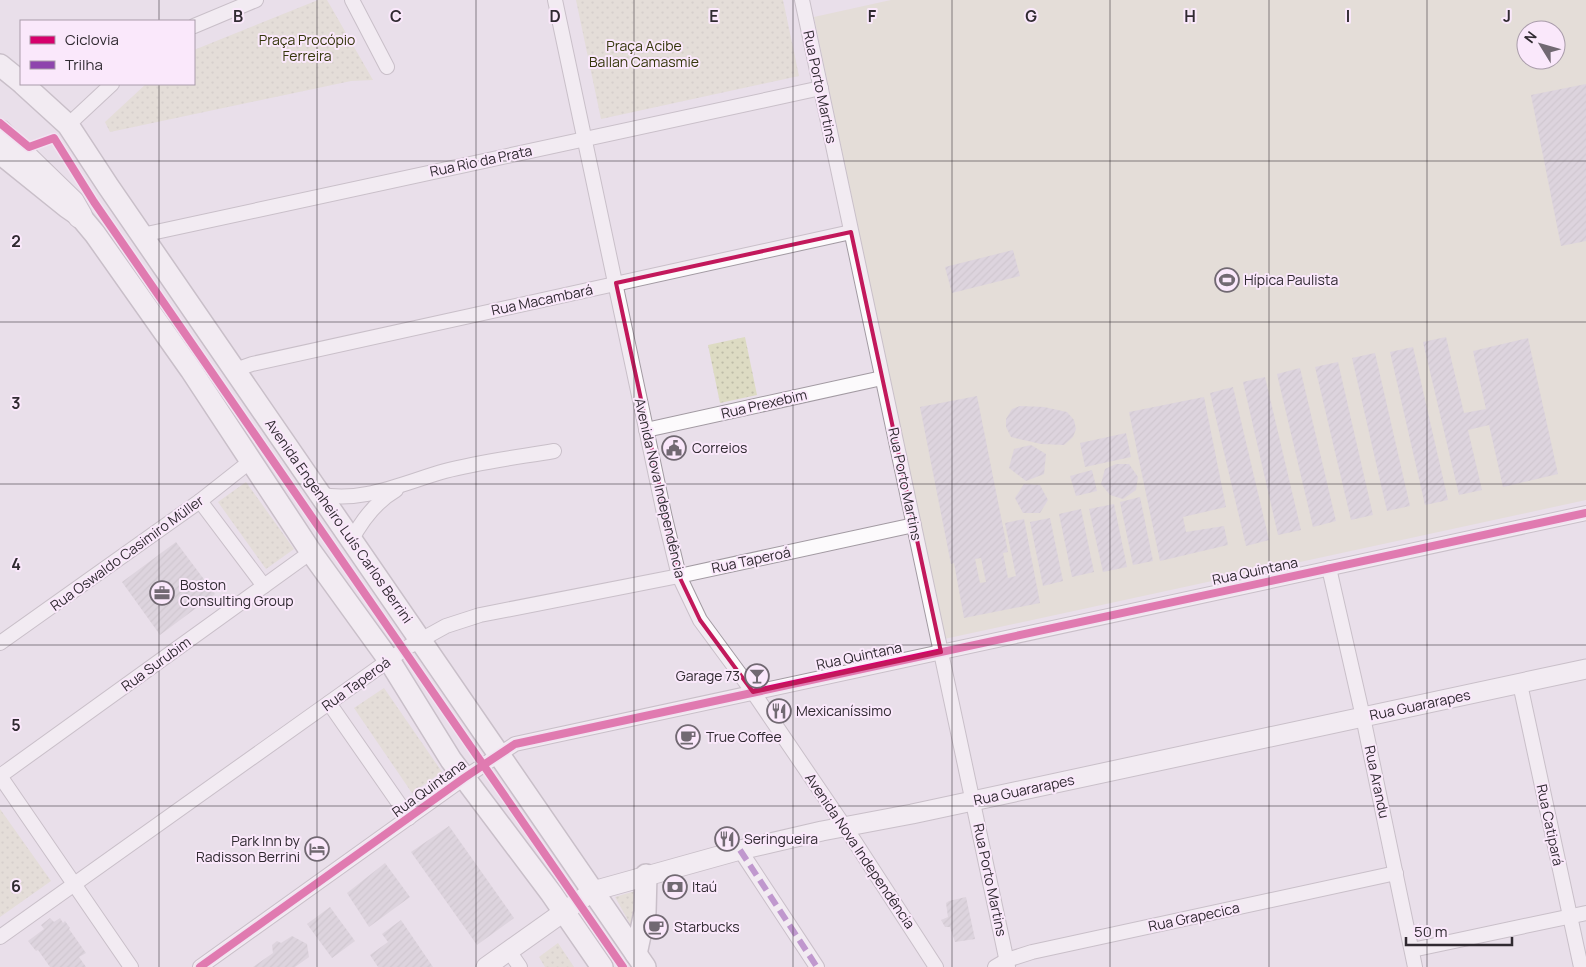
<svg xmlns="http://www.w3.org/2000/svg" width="1586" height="967" font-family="Manrope,sans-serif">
	<defs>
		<pattern id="green-dots" width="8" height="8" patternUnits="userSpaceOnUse" patternTransform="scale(1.25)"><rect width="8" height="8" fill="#dddbc3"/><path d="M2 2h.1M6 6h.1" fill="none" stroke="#bebca8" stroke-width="1.8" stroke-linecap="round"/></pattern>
		<pattern id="building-hatch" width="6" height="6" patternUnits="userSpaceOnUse" patternTransform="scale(1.25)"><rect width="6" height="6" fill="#cfc8d0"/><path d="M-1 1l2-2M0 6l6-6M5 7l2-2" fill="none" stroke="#b2acb3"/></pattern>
	</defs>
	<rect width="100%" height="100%" fill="#e9dfea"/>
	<g fill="url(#green-dots)">
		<polygon points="318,0 327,0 373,80 351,81 110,132 105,122 146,84 194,84 194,50"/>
		<polygon points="576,0 783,0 799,76 601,119"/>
		<polygon points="745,337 757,395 720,403 708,345"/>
		<polygon points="246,482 294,549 266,569 218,502"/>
		<polygon points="384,688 442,772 412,793 354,708"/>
		<polygon points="0,809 51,881 0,917"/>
		<polygon points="642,889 633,929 615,897"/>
		<polygon points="558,943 574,967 545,967 539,957"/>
	</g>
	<path fill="#dddbc3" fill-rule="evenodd" d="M891,0h695v500l-642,139 -130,-622zM1526,30h30v30h-30z"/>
	<g fill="url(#building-hatch)" fill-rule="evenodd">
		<polygon points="1586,84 1586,241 1561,246 1531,95"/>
		<polygon points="1013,250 1020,276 952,293 945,267"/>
		<polygon points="1446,337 1464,413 1486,409 1473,351 1528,338 1558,474 1503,487 1489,425 1468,430 1482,490 1459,495 1423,342"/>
		<polygon points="1413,347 1448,500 1425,505 1390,352"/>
		<polygon points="1375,353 1410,506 1387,511 1352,358"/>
		<polygon points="1338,362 1373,515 1351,520 1315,367"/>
		<polygon points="1300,368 1336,521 1313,527 1277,374"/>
		<polygon points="1265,377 1301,530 1278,535 1243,382"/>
		<polygon points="1233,387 1269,540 1246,546 1210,393"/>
		<path d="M977,396l31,156 -5,1 5,25 8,-2 -11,-53 19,-4 16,84 -76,15 -10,-55 -3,1 -31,-157zM981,558l5,24 -6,1 -5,-24z"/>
		<polygon points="1204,397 1226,507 1183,517 1186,532 1224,526 1228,545 1160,561 1129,412"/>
		<polygon points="1020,406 1044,407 1067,412 1074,420 1076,429 1073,437 1064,445 1041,444 1011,437 1006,427 1006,419 1012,409"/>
		<polygon points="1126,433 1131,457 1085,467 1080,443"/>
		<polygon points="1031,445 1046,454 1044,474 1026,481 1009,468 1014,449"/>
		<polygon points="1116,464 1129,464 1138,477 1136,490 1123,499 1110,495 1101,484 1105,469"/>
		<polygon points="1092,470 1097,491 1076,496 1070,476"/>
		<polygon points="1024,484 1040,485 1048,500 1040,513 1023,513 1015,498"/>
		<polygon points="1140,497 1153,561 1133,565 1120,502"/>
		<polygon points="1114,504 1127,567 1103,572 1089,509"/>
		<polygon points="1081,509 1094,572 1072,577 1059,514"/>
		<polygon points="1050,518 1063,581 1043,586 1030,522"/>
		<polygon points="176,542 215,594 160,635 122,582"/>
		<polygon points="449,826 514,918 477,945 411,852"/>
		<polygon points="385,863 410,897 369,927 347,893"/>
		<polygon points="966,897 975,939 955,942 950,927 945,927 941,920 948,917 946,903 949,901"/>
		<polygon points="330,907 355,941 332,958 307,924"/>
		<polygon points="50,918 54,922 60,918 63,923 65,921 70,928 69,929 86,953 79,957 86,967 50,967 38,950 36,951 28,941 44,929 41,925"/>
		<polygon points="401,920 433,967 378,967 370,955 388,942 382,934"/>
		<polygon points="292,936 307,944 309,957 295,967 253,967 273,953 272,945 277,941 281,943"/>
	</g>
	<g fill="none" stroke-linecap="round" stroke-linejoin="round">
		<g stroke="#a29aa2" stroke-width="16">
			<g id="street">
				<polyline points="352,0 387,67"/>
				<polyline points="555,0 665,518 679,576 700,620 753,692 853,839 936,967"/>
				<polyline points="802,0 1008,967"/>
				<polyline points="194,26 256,0"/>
				<polyline points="68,125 112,84"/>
				<polyline points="142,235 821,88"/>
				<polyline points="235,370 252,364 851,232"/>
				<polyline points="646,430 882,378"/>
				<path d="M319,494c42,10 86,-12 126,-23 34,-9 74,-14 109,-20"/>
				<polyline points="200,501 264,586"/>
				<path d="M351,541c11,-21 24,-39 45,-51"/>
				<polyline points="1329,568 1363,717 1415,967"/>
				<polyline points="0,643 200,501 252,460"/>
				<polyline points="1520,684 1581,967"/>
				<polyline points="329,703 409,818"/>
				<polyline points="0,776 311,552"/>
				<polyline points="0,776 131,967"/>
				<polyline points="740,850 817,967"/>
				<polyline points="0,937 406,648 446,626 480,615 679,576 914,525"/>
				<polyline points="1412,950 1586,913"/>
				<polyline points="509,951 520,967"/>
				<polyline points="200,967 464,778 515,744 1586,513"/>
				<polyline points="995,967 1007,960 1032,952 1396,873"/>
			</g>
		</g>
		<g stroke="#a29aa2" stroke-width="21">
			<polyline id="secondary" points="486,967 593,891 740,850 822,831 912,814 1586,669"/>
		</g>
		<g stroke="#a29aa2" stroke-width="24">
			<g id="primary">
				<polyline points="0,65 21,82"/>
				<polyline points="23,84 68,125 108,186 645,967"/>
				<polyline points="0,153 67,207 80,216 95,234 191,370 311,552 389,660 451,760 551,893 602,967"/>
				<polyline points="636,954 645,912 646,875"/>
			</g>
		</g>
		<g stroke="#a29aa2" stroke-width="26">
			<polyline id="highway" points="0,132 72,202 80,216"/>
		</g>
		<use href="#street" stroke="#fcfafc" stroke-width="14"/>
		<use href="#secondary" stroke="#fcfafc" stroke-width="19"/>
		<use href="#primary" stroke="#fcfafc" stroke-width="21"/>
		<use href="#highway" stroke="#fcfafc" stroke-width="24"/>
		<polyline stroke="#8e44ad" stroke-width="6" stroke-dasharray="12 6" stroke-linecap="butt" points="740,850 817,967"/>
		<g stroke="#fae8fb" stroke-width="11">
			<g id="cycleway">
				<polyline points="0,123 29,147 54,138 94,202 623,967"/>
				<polyline points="200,967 464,778 515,744 1586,513"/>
			</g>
		</g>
		<use href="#cycleway" stroke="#d6006c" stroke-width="8"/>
	</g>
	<path d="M0 0H1586V967H0ZM851,232l90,420 -188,40 -53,-72 -21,-44 -63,-293z" fill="#e9dfea" fill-opacity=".55" fill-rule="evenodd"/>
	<path fill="none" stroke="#c2185b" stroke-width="4" stroke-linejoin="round" d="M851,232l90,420 -188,40 -53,-72 -21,-44 -63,-293z"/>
	<path fill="none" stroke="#302a31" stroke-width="1" stroke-opacity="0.55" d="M159,0v21M317,0v967M476,0v967M634,0v967M793,0v967M952,0v967M1110,0v967M1269,0v967M1427,0v967M159,84v883M0,161h1586M0,322h1586M0,484h1586M0,645h1586M0,806h1586"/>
	<defs>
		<g id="stadium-ring" transform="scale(1.25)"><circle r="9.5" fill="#fae8fb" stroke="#716972" stroke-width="1.5"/><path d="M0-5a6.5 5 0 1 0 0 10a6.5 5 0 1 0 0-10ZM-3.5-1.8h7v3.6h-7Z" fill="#716972"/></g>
		<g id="civic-ring" transform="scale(1.25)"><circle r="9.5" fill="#fae8fb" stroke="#716972" stroke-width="1.5"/><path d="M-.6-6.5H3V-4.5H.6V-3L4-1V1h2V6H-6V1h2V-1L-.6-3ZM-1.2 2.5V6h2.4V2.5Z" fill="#716972"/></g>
		<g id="office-ring" transform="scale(1.25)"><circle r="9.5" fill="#fae8fb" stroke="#716972" stroke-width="1.5"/><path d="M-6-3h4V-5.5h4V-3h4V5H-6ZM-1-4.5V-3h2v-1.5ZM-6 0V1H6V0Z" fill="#716972"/></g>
		<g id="bar-ring" transform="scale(1.25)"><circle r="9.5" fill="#fae8fb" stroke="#716972" stroke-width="1.5"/><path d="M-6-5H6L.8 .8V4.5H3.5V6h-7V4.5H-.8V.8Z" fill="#716972"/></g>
		<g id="restaurant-ring" transform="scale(1.25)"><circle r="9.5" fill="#fae8fb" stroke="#716972" stroke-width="1.5"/><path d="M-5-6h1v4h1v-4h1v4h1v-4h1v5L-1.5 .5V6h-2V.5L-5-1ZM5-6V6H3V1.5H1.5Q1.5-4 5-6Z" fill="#716972"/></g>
		<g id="cafe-ring" transform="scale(1.25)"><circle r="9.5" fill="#fae8fb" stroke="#716972" stroke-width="1.5"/><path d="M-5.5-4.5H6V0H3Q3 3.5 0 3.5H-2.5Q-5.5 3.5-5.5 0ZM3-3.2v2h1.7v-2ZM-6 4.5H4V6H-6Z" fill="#716972"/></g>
		<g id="hotel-ring" transform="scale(1.25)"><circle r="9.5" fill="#fae8fb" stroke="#716972" stroke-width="1.5"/><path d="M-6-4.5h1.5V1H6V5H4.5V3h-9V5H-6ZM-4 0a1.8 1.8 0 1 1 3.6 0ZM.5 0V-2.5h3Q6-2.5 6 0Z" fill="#716972"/></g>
		<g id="bank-ring" transform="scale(1.25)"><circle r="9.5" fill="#fae8fb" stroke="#716972" stroke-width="1.5"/><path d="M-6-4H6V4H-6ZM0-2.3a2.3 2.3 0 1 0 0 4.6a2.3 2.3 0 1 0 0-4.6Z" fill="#716972"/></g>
	</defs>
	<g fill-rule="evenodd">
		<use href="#stadium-ring" x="1227" y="280"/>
		<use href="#civic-ring" x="674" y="448"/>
		<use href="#office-ring" x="162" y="593"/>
		<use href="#bar-ring" x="757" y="676"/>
		<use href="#restaurant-ring" x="779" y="711"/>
		<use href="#cafe-ring" x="688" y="737"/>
		<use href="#restaurant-ring" x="727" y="839"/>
		<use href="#hotel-ring" x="317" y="849"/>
		<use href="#bank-ring" x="675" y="887"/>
		<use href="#cafe-ring" x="656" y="927"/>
	</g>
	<g text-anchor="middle" stroke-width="4" stroke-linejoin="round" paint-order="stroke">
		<g font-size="14" fill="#35360b" stroke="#fae8fb">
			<text x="307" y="45">Praça Procópio<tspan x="307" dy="16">Ferreira</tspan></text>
			<text x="644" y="51">Praça Acibe<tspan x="644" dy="16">Ballan Camasmie</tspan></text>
		</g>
		<g font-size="14" fill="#302a31" stroke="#fae8fb">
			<text transform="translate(820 87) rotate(78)" y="5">Rua Porto Martins</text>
			<text transform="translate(481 161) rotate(-12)" y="5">Rua Rio da Prata</text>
			<text transform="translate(542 300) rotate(-12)" y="5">Rua Macambará</text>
			<text transform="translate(764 404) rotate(-13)" y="5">Rua Prexebim</text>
			<text transform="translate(905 484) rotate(78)" y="5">Rua Porto Martins</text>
			<text transform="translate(660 488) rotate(77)" y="5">Avenida Nova Independência</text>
			<text transform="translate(339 521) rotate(55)" y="5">Avenida Engenheiro Luís Carlos Berrini</text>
			<text transform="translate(127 553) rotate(-36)" y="5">Rua Oswaldo Casimiro Müller</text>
			<text transform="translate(751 560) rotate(-12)" y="5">Rua Taperoá</text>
			<text transform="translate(1255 571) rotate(-12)" y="5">Rua Quintana</text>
			<text transform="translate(859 656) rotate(-12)" y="5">Rua Quintana</text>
			<text transform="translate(156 664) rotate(-36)" y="5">Rua Surubim</text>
			<text transform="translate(356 684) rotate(-36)" y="5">Rua Taperoá</text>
			<text transform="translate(1420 705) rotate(-12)" y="5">Rua Guararapes</text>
			<text transform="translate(1377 782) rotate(78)" y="5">Rua Arandu</text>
			<text transform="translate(429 788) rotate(-36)" y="5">Rua Quintana</text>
			<text transform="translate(1024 790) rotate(-12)" y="5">Rua Guararapes</text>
			<text transform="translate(1550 825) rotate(78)" y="5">Rua Catipará</text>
			<text transform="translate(860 851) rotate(56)" y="5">Avenida Nova Independência</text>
			<text transform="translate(990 880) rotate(78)" y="5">Rua Porto Martins</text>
			<text transform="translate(1194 917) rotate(-12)" y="5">Rua Grapecica</text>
		</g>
		<g font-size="14" fill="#302a31" stroke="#fae8fb" text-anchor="start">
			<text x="1244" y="285">Hípica Paulista</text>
			<text x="692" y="453">Correios</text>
			<text x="180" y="590">Boston<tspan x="180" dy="16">Consulting Group</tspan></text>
			<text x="740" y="681" text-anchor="end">Garage 73</text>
			<text x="796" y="716">Mexicaníssimo</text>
			<text x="706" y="742">True Coffee</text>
			<text x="744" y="844">Seringueira</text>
			<text x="300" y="846" text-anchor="end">Park Inn by<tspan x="300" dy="16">Radisson Berrini</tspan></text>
			<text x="692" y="892">Itaú</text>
			<text x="674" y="932">Starbucks</text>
		</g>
	</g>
	<g font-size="16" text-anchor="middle" font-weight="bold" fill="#302a31" stroke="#fae8fb" stroke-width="4" stroke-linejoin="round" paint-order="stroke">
		<text x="238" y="22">B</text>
		<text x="396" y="22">C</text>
		<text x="555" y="22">D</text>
		<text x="714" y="22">E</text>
		<text x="872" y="22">F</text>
		<text x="1031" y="22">G</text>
		<text x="1190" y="22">H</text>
		<text x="1348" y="22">I</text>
		<text x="1507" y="22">J</text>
		<text x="16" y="247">2</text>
		<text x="16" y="409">3</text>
		<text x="16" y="570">4</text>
		<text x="16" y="731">5</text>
		<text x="16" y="892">6</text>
	</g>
	<rect x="20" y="20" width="175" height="65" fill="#fae8fb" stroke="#a99caa"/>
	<rect x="30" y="36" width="25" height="8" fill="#d6006c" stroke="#a99caa"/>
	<text x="65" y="45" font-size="15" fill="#302a31">Ciclovia</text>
	<rect x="30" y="61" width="25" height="8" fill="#8e44ad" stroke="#a99caa"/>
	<text x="65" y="70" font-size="15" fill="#302a31">Trilha</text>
	<g transform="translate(1541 45) rotate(307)"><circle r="24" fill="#fae8fb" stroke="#a99caa"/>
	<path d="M0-4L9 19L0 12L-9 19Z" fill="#716972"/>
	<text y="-8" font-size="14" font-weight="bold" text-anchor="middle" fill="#302a31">N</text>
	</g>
	<path d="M1406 937v8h106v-8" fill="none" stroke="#302a31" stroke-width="2.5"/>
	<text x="1414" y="937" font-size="15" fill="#302a31" stroke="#fae8fb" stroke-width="4" paint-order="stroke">50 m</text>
</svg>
